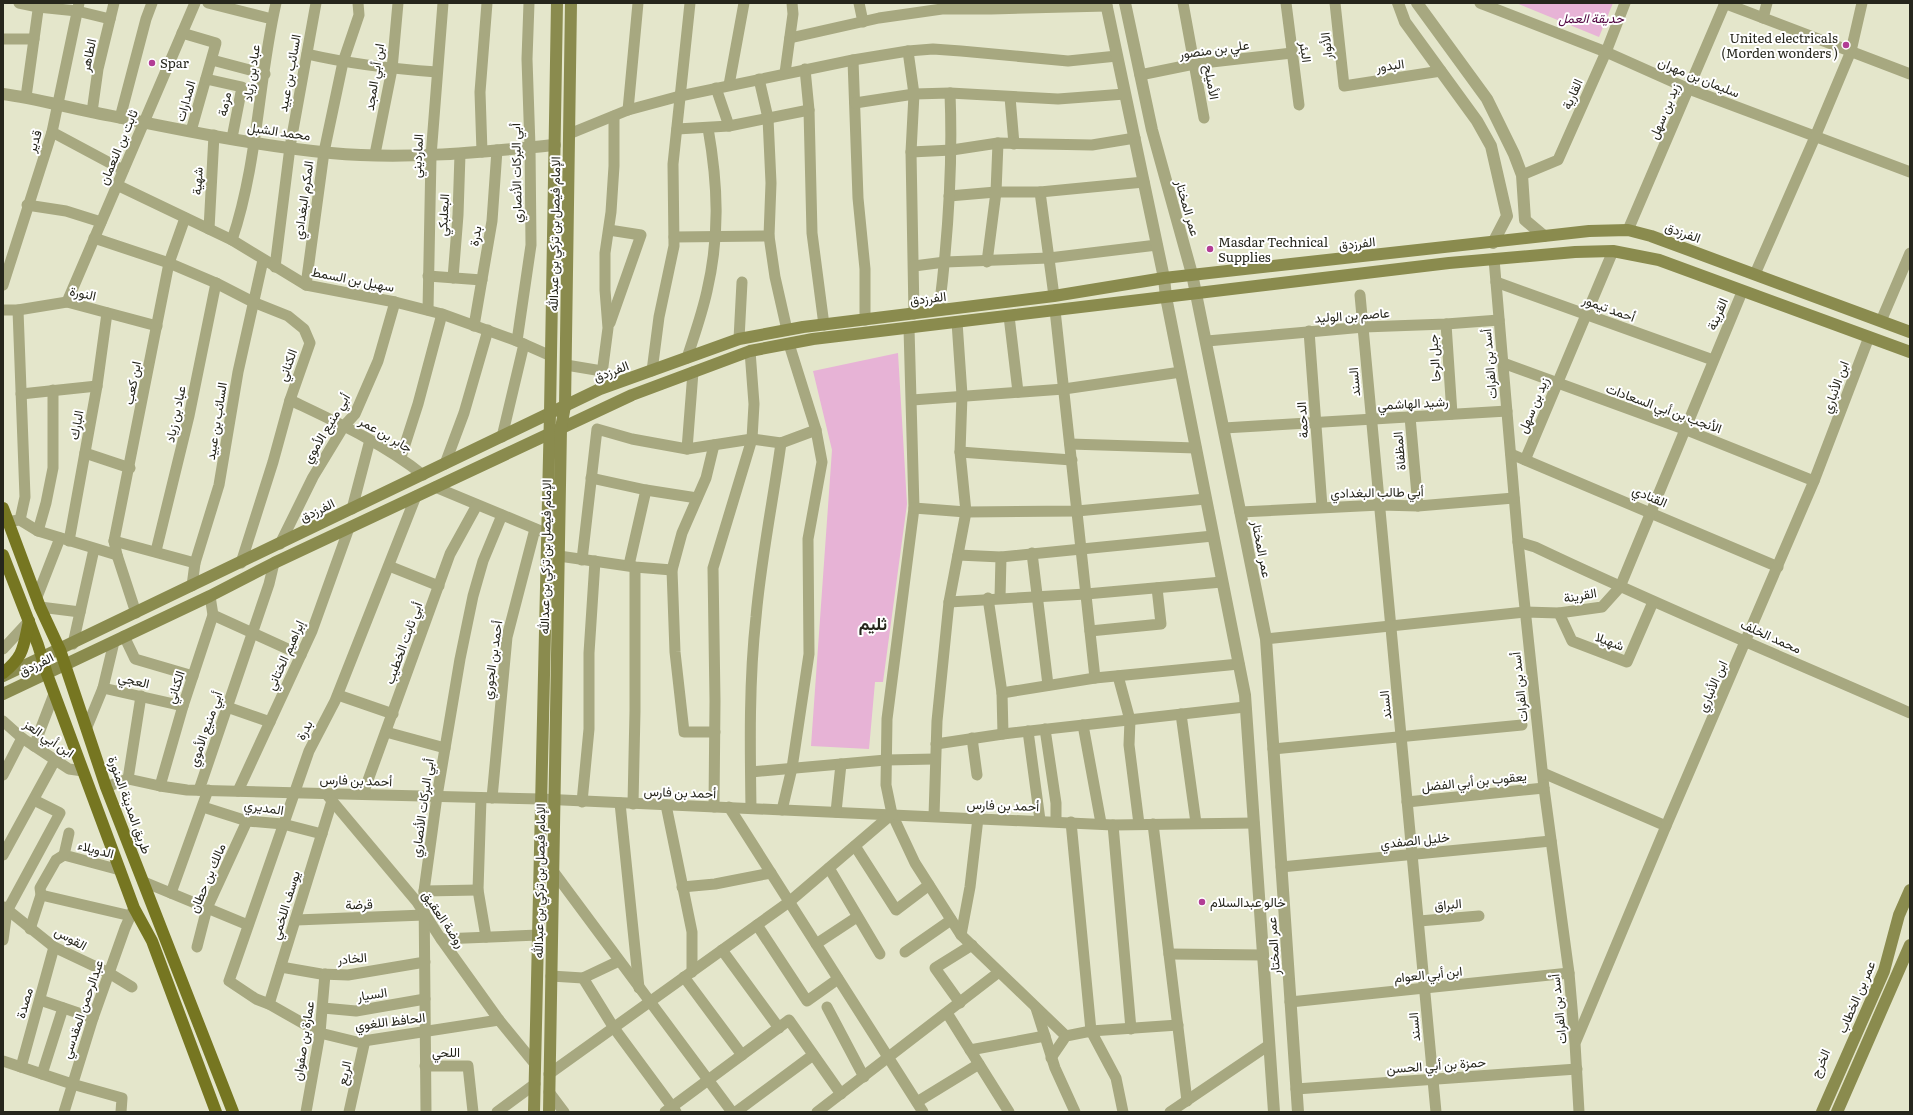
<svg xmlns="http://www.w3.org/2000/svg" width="1913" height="1115" font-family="Literata,Vazirmatn,serif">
	<rect width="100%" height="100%" fill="#e4e6cb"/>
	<g fill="#e7b3d6">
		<polygon points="1516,3 1613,3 1599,37"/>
		<polygon points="898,353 907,504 883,682 875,682 869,749 811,746 832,450 813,371"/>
	</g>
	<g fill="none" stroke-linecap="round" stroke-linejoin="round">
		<g stroke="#a7a880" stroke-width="11">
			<polyline points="19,3 38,7 77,11 110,19"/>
			<polyline points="208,3 272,19"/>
			<polyline points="859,3 863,22"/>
			<polyline points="1183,3 1204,118"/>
			<polyline points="1286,3 1299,105"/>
			<polyline points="1335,3 1344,86 1441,71"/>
			<polyline points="1480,3 1606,52 1689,89 1910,172"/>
			<polyline points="1724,3 1910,74"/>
			<polyline points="1763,18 1767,3"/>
			<polyline points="182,33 216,43 191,131"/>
			<polyline points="790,38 879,18 942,9 991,9 1107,6"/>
			<polyline points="3,39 34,39"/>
			<polyline points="908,51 914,94 911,152 914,314"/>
			<path d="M307,54c43,10 86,15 130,18"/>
			<polyline points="212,60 265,74"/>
			<polyline points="853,60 858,198 865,269 865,320"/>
			<polyline points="805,69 809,110 812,233 824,325"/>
			<polyline points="785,73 793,14 792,3"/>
			<polyline points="1140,75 1194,64 1292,53"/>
			<polyline points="206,79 242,87 232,138"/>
			<polyline points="759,79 768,118 771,183 769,236 775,277 787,330"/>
			<polyline points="729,85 744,3"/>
			<polyline points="716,88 729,126"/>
			<polyline points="26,97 39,3"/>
			<polyline points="1010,97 1014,144"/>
			<polyline points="855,103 914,94 950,93 1058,99 1125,94"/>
			<polyline points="628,110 638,3"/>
			<polyline points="92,112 98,69 114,3"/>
			<polyline points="120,118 146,19 152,3"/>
			<polyline points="677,129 729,126 809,110"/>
			<polyline points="52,132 123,170"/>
			<polyline points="569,134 628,110 680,96 853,60 908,51 933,49 961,51 1068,61 1117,56"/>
			<polyline points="482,152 480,92 487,3"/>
			<polyline points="911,152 952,150 998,143 1092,145 1135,138"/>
			<polyline points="375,154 392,69 398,3"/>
			<polyline points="1522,175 1558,160 1606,52 1625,3"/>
			<polyline points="117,185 232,240 306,285 395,302 442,314 517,341 551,356"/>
			<polyline points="1040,192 1054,296"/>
			<polyline points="949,196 996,192 1040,192 1144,182"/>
			<polyline points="27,205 66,211 101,222"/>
			<polyline points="209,229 214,135"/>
			<polyline points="609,230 641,235 610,323"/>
			<polyline points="1628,230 1725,3"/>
			<polyline points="674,237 769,236"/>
			<polyline points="94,238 169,263 216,283 253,302 288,316 304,329 310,343 290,400 273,462 241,563"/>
			<path d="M232,240c26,-77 26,-158 44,-237"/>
			<polyline points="1494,259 1518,542 1544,788 1569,973 1575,1043 1579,1112"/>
			<polyline points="987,262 996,192 998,143"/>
			<polyline points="914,266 945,262 1049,258 1157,245"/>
			<polyline points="275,267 290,147 316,3"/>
			<polyline points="1755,274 1815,137 1851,51 1862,3"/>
			<polyline points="428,276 482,280"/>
			<polyline points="453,278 458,215 460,154"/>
			<polyline points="1496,282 1713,360"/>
			<polyline points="3,285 52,132 79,3"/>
			<polyline points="306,285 324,152 343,62 359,15 358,3"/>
			<polyline points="1360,295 1436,1112"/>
			<polyline points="67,302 195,3"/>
			<polyline points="3,310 18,310 67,302 157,326"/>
			<polyline points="18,310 25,497 20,520"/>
			<polyline points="428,310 431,156 443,3"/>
			<path d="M939,310c9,-72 14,-144 11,-217"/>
			<polyline points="1055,310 1095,678"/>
			<polyline points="1009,316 1018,392"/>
			<polyline points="1881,321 1910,253"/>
			<polyline points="1446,324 1452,414"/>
			<polyline points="474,326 492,221 497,150"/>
			<polyline points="909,328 914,508 887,719 886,785 892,814 915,863 961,935 1066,1036"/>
			<polyline points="1309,331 1322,507"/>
			<polyline points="739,339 742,282"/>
			<polyline points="517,341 531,245 530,147 527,59 529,3"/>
			<polyline points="1207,341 1364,327 1446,324 1499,320"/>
			<path d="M687,358c7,-22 15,-44 20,-67 13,-56 11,-106 1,-163"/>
			<polyline points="1503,363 1684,429 1814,481"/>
			<polyline points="566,365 602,371"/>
			<polyline points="652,371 659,317 674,246 673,164 690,3"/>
			<polyline points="600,389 608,328 605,290 605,253 611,212 614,166 614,116"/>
			<polyline points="21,394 97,386"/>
			<path d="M290,400c46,22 93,43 133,75"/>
			<polyline points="912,400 1064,389 1181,372"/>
			<polyline points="1410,417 1418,506"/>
			<polyline points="1224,428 1507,411"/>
			<polyline points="502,437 524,344"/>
			<polyline points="1070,444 1196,448"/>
			<polyline points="714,445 706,478 682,533 672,570 675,652 684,732 715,732"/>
			<polyline points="687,449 693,372"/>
			<polyline points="960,452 1072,460"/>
			<polyline points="85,453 130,468"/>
			<polyline points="1511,454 1778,567"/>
			<polyline points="401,457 418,404 442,314"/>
			<polyline points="1525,460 1613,251"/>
			<polyline points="445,464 464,413 488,330"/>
			<polyline points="591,478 646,490 697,498"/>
			<polyline points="435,487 541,531"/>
			<polyline points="914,508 966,512 1077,511 1206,499"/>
			<polyline points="352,509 370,440"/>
			<polyline points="1240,512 1380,505 1418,506 1514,498"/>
			<polyline points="12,521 20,520 38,531 117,555"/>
			<polyline points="38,531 46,503 53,468 53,390"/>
			<polyline points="69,541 97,386 107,313"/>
			<polyline points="114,541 195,563"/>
			<path d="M1518,542l17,5c124,59 250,111 375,166"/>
			<polyline points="280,544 313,477 344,426 355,414 378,361 395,302"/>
			<polyline points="156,551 189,416 216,283"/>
			<polyline points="1032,553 1048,685"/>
			<polyline points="958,555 1001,557 1213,536"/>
			<polyline points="559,556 635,567 672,570"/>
			<polyline points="582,560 597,429 632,439 687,449 752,439 781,443 816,430"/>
			<polyline points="629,565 646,490"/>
			<polyline points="389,566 439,586"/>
			<polyline points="192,586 195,563 219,485 238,372 263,260"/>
			<polyline points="37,597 60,538"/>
			<polyline points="988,598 1002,693 1003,734"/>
			<polyline points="1000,598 1001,557"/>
			<polyline points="949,602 1086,594 1222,582"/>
			<polyline points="40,607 80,612"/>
			<polyline points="136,613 117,555 114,541 169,263 185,218"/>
			<polyline points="1559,613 1572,641 1627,662 1653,602"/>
			<polyline points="213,615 301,655"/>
			<polyline points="1090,631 1161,624 1157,588"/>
			<polyline points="124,636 135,659 193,676"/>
			<polyline points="1266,639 1525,612 1559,613 1602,607 1620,587 1742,292"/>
			<polyline points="73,644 94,549"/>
			<polyline points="3,649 29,621"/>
			<polyline points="1118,676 1130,720 1129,745 1139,824"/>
			<polyline points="103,688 183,706"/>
			<polyline points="1002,693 1095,678 1239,664"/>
			<polyline points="338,695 393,714"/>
			<polyline points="227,707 270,722"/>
			<polyline points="1181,714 1196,823"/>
			<polyline points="3,721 22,738 69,769 83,771"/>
			<polyline points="1083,725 1101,823"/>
			<polyline points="87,727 103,688 114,642"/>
			<polyline points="1045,729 1056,803 1056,821"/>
			<polyline points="1028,731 1040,820"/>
			<polyline points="386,732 445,748"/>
			<polyline points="972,738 977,775"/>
			<polyline points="936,744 1003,734 1245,707"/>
			<polyline points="34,746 54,694"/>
			<polyline points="1273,749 1522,725"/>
			<polyline points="751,772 886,760 935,759"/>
			<polyline points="1543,773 1666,826"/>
			<polyline points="3,775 22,738"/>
			<polyline points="128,779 141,696"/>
			<polyline points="160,786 183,706 213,615 210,596"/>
			<polyline points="106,787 128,779 160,786 187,790 541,799 1113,825 1254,823"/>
			<polyline points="199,790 269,584 274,563"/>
			<polyline points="238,791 312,631 349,528"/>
			<polyline points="363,794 450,554 477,505"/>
			<polyline points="328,796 417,902 441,939 499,1020 535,1064"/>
			<polyline points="481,798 478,890 486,937"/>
			<polyline points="492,798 507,637 535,529"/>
			<polyline points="332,801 269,1004 256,999 229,981 309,751 335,701 416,496"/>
			<polyline points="582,802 589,729 589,653 595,561"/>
			<polyline points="1407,802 1544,788"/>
			<polyline points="620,803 639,988"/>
			<polyline points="633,804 635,711 635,567"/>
			<polyline points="666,805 692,932 692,972"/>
			<polyline points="203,807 247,821 283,824 322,834"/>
			<polyline points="714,807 715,701 713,568 752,439 754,404 750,351"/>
			<polyline points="729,807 923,1112"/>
			<path d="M751,808c-1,-63 -2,-128 5,-191 5,-58 17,-116 25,-174"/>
			<polyline points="782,810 792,768 809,654 808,539 822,462 816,430 789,344"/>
			<polyline points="836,812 841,764"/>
			<polyline points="934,816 937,721 949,602 966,512 960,452 962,395 957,322"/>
			<polyline points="1071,822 1091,1031 1178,1025"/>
			<polyline points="1153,824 1187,1101"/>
			<polyline points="1113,825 1131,1029"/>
			<polyline points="69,833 64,855 120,870"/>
			<polyline points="855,846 896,910 929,885"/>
			<polyline points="3,855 55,760"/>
			<polyline points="1281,867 1551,841"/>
			<polyline points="829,868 880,954"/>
			<polyline points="553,871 732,1112"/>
			<polyline points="144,882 248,925"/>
			<polyline points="682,887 715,884 771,873"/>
			<polyline points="424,891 478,890"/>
			<polyline points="171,893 208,790"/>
			<polyline points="41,895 131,916"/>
			<polyline points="4,907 54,947 109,973 132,987"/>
			<polyline points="296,920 424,915"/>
			<polyline points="1419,921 1479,916"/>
			<polyline points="757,925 807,1001 838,979"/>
			<polyline points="30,929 41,895 40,888 56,860 64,855"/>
			<polyline points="961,935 970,887 978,818"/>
			<polyline points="441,939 538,935"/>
			<polyline points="3,940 7,911 60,813 34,800"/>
			<polyline points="816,944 857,917"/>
			<polyline points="197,947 207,908 247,821"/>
			<polyline points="722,950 779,1028"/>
			<polyline points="905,952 951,920"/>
			<polyline points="1169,954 1263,955"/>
			<polyline points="281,967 321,974 348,975 425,962"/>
			<polyline points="551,976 583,978 619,961"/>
			<polyline points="684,977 742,1055"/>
			<polyline points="583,978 614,1028 676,1112"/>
			<polyline points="40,1000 93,1018"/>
			<polyline points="1290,1002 1569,973"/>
			<polyline points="960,1003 935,968 972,945"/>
			<polyline points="269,1004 320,1033 357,1042 499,1020"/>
			<polyline points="827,1007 864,1077"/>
			<polyline points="323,1008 356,1011 425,999"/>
			<polyline points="1036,1008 1055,1068 1075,1112"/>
			<polyline points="947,1013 1009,1112"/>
			<polyline points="1576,1041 1666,826 1814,481 1869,337"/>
			<polyline points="970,1050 1045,1036"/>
			<polyline points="1051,1058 1066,1036 1091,1031 1116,1078 1123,1112"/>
			<polyline points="3,1061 72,1084 122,1098 121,1112"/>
			<polyline points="425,1066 468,1066 473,1112"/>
			<polyline points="21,1067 54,947"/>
			<polyline points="42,1074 63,1008"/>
			<polyline points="549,1074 789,902 892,814"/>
			<polyline points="1296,1089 1577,1069"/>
			<polyline points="549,1092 564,1112"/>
			<polyline points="917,1102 979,1064"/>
			<polyline points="64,1112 93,1018 125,928 134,908"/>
			<polyline points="306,1112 320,1033 325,974"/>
			<polyline points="349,1112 365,1040"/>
			<polyline points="426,1112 424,891 437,796 460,659 473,596 483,561 502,515"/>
			<polyline points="497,1112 535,1084"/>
			<polyline points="665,1112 789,1020 841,1094"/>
			<polyline points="736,1112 813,1055"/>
			<polyline points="817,1112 999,972"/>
			<polyline points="1170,1112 1269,1045"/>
		</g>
		<g stroke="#a7a880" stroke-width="12">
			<polyline points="1106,3 1164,278 1166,297 1245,695 1274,1112"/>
			<polyline points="1125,3 1152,130 1192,274 1266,639 1298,1112"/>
			<polyline points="1398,3 1405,22 1477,121 1491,146 1507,216 1493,243"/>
			<polyline points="1417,3 1487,99 1514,154 1522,175 1525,220 1544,236"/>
			<path d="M3,94c30,4 59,12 89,18 79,16 159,33 239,41 75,7 149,-1 224,-8"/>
		</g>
		<g stroke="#8a8b4e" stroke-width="12">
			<polyline points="3,676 600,389 739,339 803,327 1054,296 1164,278 1589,231 1628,230 1651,236 1910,332"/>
			<polyline points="3,694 210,596 274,563 632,395 750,351 813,339 1449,263 1575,252 1613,251 1659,260 1910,352"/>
			<polyline points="534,1112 550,413 557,3"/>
			<polyline points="549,1112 561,428 565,406 571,3"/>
			<polyline points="1822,1112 1884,971 1899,915 1910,890"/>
			<polyline points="1837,1112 1910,945"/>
		</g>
		<g stroke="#767621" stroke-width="12">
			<polyline points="3,508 40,607 60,650 106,787 233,1112"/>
			<polyline points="3,555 38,645 47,674 134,908 152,941 216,1112"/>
			<path d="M3,673c22,-18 20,-26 26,-52"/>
		</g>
	</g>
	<g fill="#b23d95" stroke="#fff" stroke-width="1.5">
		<circle cx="1846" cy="45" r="4"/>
		<circle cx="152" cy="63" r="4"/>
		<circle cx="1210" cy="249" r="4"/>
		<circle cx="1202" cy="902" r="4"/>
	</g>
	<g text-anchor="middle" stroke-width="4" stroke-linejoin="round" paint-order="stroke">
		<g font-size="13" font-style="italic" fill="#530843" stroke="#fff">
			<text x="1591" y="23">حديقة العمل</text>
		</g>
		<g font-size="13" fill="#26261c" stroke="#fff" text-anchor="start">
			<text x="1838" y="43" text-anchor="end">United electricals<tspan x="1838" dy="15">(Morden wonders )</tspan></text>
			<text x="160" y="68">Spar</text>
			<text x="1218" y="247">Masdar Technical<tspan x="1218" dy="15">Supplies</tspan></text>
			<text x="1210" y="907">خالو عبدالسلام</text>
		</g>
		<g font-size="13" fill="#26261c" stroke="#fff">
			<text transform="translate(1326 46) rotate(-96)" y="5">الأنوار</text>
			<text transform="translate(1214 49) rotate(-8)" y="5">علي بن منصور</text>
			<text transform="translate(1306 52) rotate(83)" y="5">البئر</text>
			<text transform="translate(88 55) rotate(-78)" y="5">الطاهر</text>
			<text transform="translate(1390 65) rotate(-8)" y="5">البدور</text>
			<text transform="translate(251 73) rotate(-82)" y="5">عباد بن زياد</text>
			<text transform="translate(289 73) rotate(-80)" y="5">السائب بن عبيد</text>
			<text transform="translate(374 77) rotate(-81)" y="5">ابن أبي المجد</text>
			<text transform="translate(1699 77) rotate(22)" y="5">سليمان بن مهران</text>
			<text transform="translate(1212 82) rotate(80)" y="5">الأميلح</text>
			<text transform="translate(1572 94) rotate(-66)" y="5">القارية</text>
			<text transform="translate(185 101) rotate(-74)" y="5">المدارات</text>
			<text transform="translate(224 104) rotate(-79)" y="5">مزمة</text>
			<text transform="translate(1664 111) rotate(-67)" y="5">زيد بن سهل</text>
			<text transform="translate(279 131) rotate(8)" y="5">محمد الشبل</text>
			<text transform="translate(34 141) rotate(-72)" y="5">قدير</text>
			<text transform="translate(118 147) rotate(-67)" y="5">ثابت بن النعمان</text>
			<text transform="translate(417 156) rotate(-87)" y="5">المارديني</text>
			<text transform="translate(516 173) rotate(-91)" y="5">أبي البركات الأنصاري</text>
			<text transform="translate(197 181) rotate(-87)" y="5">شهية</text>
			<text transform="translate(303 200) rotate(-82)" y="5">المكرم البغدادي</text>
			<text transform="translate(1188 208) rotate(74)" y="5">عمر المختار</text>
			<text transform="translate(443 215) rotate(-87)" y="5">البعلبكي</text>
			<text transform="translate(1683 232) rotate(20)" y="5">الفرزدق</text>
			<text transform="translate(554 234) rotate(-89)" y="5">الإمام فيصل بن تركي بن عبدالله</text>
			<text transform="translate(475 236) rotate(-81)" y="5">بدرة</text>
			<text transform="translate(1357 243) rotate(-6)" y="5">الفرزدق</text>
			<text transform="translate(353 279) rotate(11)" y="5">سهيل بن السمط</text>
			<text transform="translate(83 293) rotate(12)" y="5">النورة</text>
			<text transform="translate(928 298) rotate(-7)" y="5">الفرزدق</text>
			<text transform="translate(1609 308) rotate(20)" y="5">أحمد تيمور</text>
			<text transform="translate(1717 314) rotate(-67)" y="5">القرينة</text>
			<text transform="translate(1352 315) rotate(-4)" y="5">عاصم بن الوليد</text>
			<text transform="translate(1434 358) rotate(-94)" y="5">جبل الرحا</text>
			<text transform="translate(1489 364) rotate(-95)" y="5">أسد بن الفرات</text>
			<text transform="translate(287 365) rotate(-70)" y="5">الكناني</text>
			<text transform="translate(611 371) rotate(-21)" y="5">الفرزدق</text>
			<text transform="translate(1354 382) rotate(-95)" y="5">السند</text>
			<text transform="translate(132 383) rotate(-79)" y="5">ابن كعب</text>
			<text transform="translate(1835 387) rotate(-70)" y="5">ابن الأنباري</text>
			<text transform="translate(1413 403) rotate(-3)" y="5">رشيد الهاشمي</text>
			<text transform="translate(1533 405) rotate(-67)" y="5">زيد بن سهل</text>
			<text transform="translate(1664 408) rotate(20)" y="5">الأنجب بن أبي السعادات</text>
			<text transform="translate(175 414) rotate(-78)" y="5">عباد بن زياد</text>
			<text transform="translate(1302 420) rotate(-94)" y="5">الدحمة</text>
			<text transform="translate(216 421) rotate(-81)" y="5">السائب بن عبيد</text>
			<text transform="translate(76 425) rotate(-80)" y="5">البارك</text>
			<text transform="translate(326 428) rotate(-59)" y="5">أبي منيع الأموي</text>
			<text transform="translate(386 434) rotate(30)" y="5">جابر بن عمر</text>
			<text transform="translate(1399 451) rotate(-95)" y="5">المظفاة</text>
			<text transform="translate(1377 492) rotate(-1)" y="5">أبي طالب البغدادي</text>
			<text transform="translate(1650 496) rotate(23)" y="5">القنادي</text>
			<text transform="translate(317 510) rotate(-26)" y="5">الفرزدق</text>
			<text transform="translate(1262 549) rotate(79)" y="5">عمر المختار</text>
			<text transform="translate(545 557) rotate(-89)" y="5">الإمام فيصل بن تركي بن عبدالله</text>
			<text transform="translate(1580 595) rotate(-10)" y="5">القرينة</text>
			<text transform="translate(1771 636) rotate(24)" y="5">محمد الخلف</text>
			<text transform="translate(1610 641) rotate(21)" y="5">شهيلا</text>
			<text transform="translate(403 643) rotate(-70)" y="5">أبي ثابت الخطيب</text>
			<text transform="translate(285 655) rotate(-66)" y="5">إبراهيم الختاني</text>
			<text transform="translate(492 660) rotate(-82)" y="5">أحمد بن الجوري</text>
			<text transform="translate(36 664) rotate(-26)" y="5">الفرزدق</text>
			<text transform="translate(134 680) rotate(13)" y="5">العجي</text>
			<text transform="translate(1712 686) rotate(-66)" y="5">ابن الأنباري</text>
			<text transform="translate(175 687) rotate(-72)" y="5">الكناني</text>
			<text transform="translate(1519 687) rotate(-96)" y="5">أسد بن الفرات</text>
			<text transform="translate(1385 705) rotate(-96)" y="5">السند</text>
			<text transform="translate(205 729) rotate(-71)" y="5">أبي منيع الأموي</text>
			<text transform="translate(304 730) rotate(-62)" y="5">بدرة</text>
			<text transform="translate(49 738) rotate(34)" y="5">ابن أبي العز</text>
			<text transform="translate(356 780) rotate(2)" y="5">أحمد بن فارس</text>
			<text transform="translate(1474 781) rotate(-6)" y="5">يعقوب بن أبي الفضل</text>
			<text transform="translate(680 792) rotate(2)" y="5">أحمد بن فارس</text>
			<text transform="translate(130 805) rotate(70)" y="5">طريق المدينة المنورة</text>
			<text transform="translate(1003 805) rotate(2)" y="5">أحمد بن فارس</text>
			<text transform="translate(264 807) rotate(9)" y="5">المديري</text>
			<text transform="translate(422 808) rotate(-82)" y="5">أبي البركات الأنصاري</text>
			<text transform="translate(1415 840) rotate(-6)" y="5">خليل الصفدي</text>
			<text transform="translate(96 849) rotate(15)" y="5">الدويلاء</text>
			<text transform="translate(207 878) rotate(-67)" y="5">مالك بن حطان</text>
			<text transform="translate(539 881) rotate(-89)" y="5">الإمام فيصل بن تركي بن عبدالله</text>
			<text transform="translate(359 904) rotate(-2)" y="5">قرضة</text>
			<text transform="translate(1448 904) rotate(-5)" y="5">البراق</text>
			<text transform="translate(285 905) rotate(-73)" y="5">يوسف اللخمي</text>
			<text transform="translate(444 919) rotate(56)" y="5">روضة العقيق</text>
			<text transform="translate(71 938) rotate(29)" y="5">القوس</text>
			<text transform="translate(1273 946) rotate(-94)" y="5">عمر المختار</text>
			<text transform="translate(352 958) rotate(-5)" y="5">الخادر</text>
			<text transform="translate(1428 974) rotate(-6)" y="5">ابن أبي العوام</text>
			<text transform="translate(372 994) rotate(-9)" y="5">السيار</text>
			<text transform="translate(1856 997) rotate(-67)" y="5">عمر بن الخطاب</text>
			<text transform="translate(24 1003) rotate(-74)" y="5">مصدة</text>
			<text transform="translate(82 1009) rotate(-71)" y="5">عبدالرحمن المقدسي</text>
			<text transform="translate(1558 1009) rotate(-96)" y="5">أسد بن الفرات</text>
			<text transform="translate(390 1021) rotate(-7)" y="5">الحافظ اللغوي</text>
			<text transform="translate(1414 1027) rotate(-95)" y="5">السند</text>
			<text transform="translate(303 1041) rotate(-81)" y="5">عمارة بن صفوان</text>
			<text x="446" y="1057">اللحي</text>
			<text transform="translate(1820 1063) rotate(-66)" y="5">الخرج</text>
			<text transform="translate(1436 1065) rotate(-4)" y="5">حمزة بن أبي الحسن</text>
			<text transform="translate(344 1073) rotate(-78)" y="5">الريع</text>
		</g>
		<g font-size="17" font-weight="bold" fill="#26261c" stroke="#fff">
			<text x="873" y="630">ثليم</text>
		</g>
	</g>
	<rect width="1913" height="1115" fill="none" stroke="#26261c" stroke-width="8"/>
</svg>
